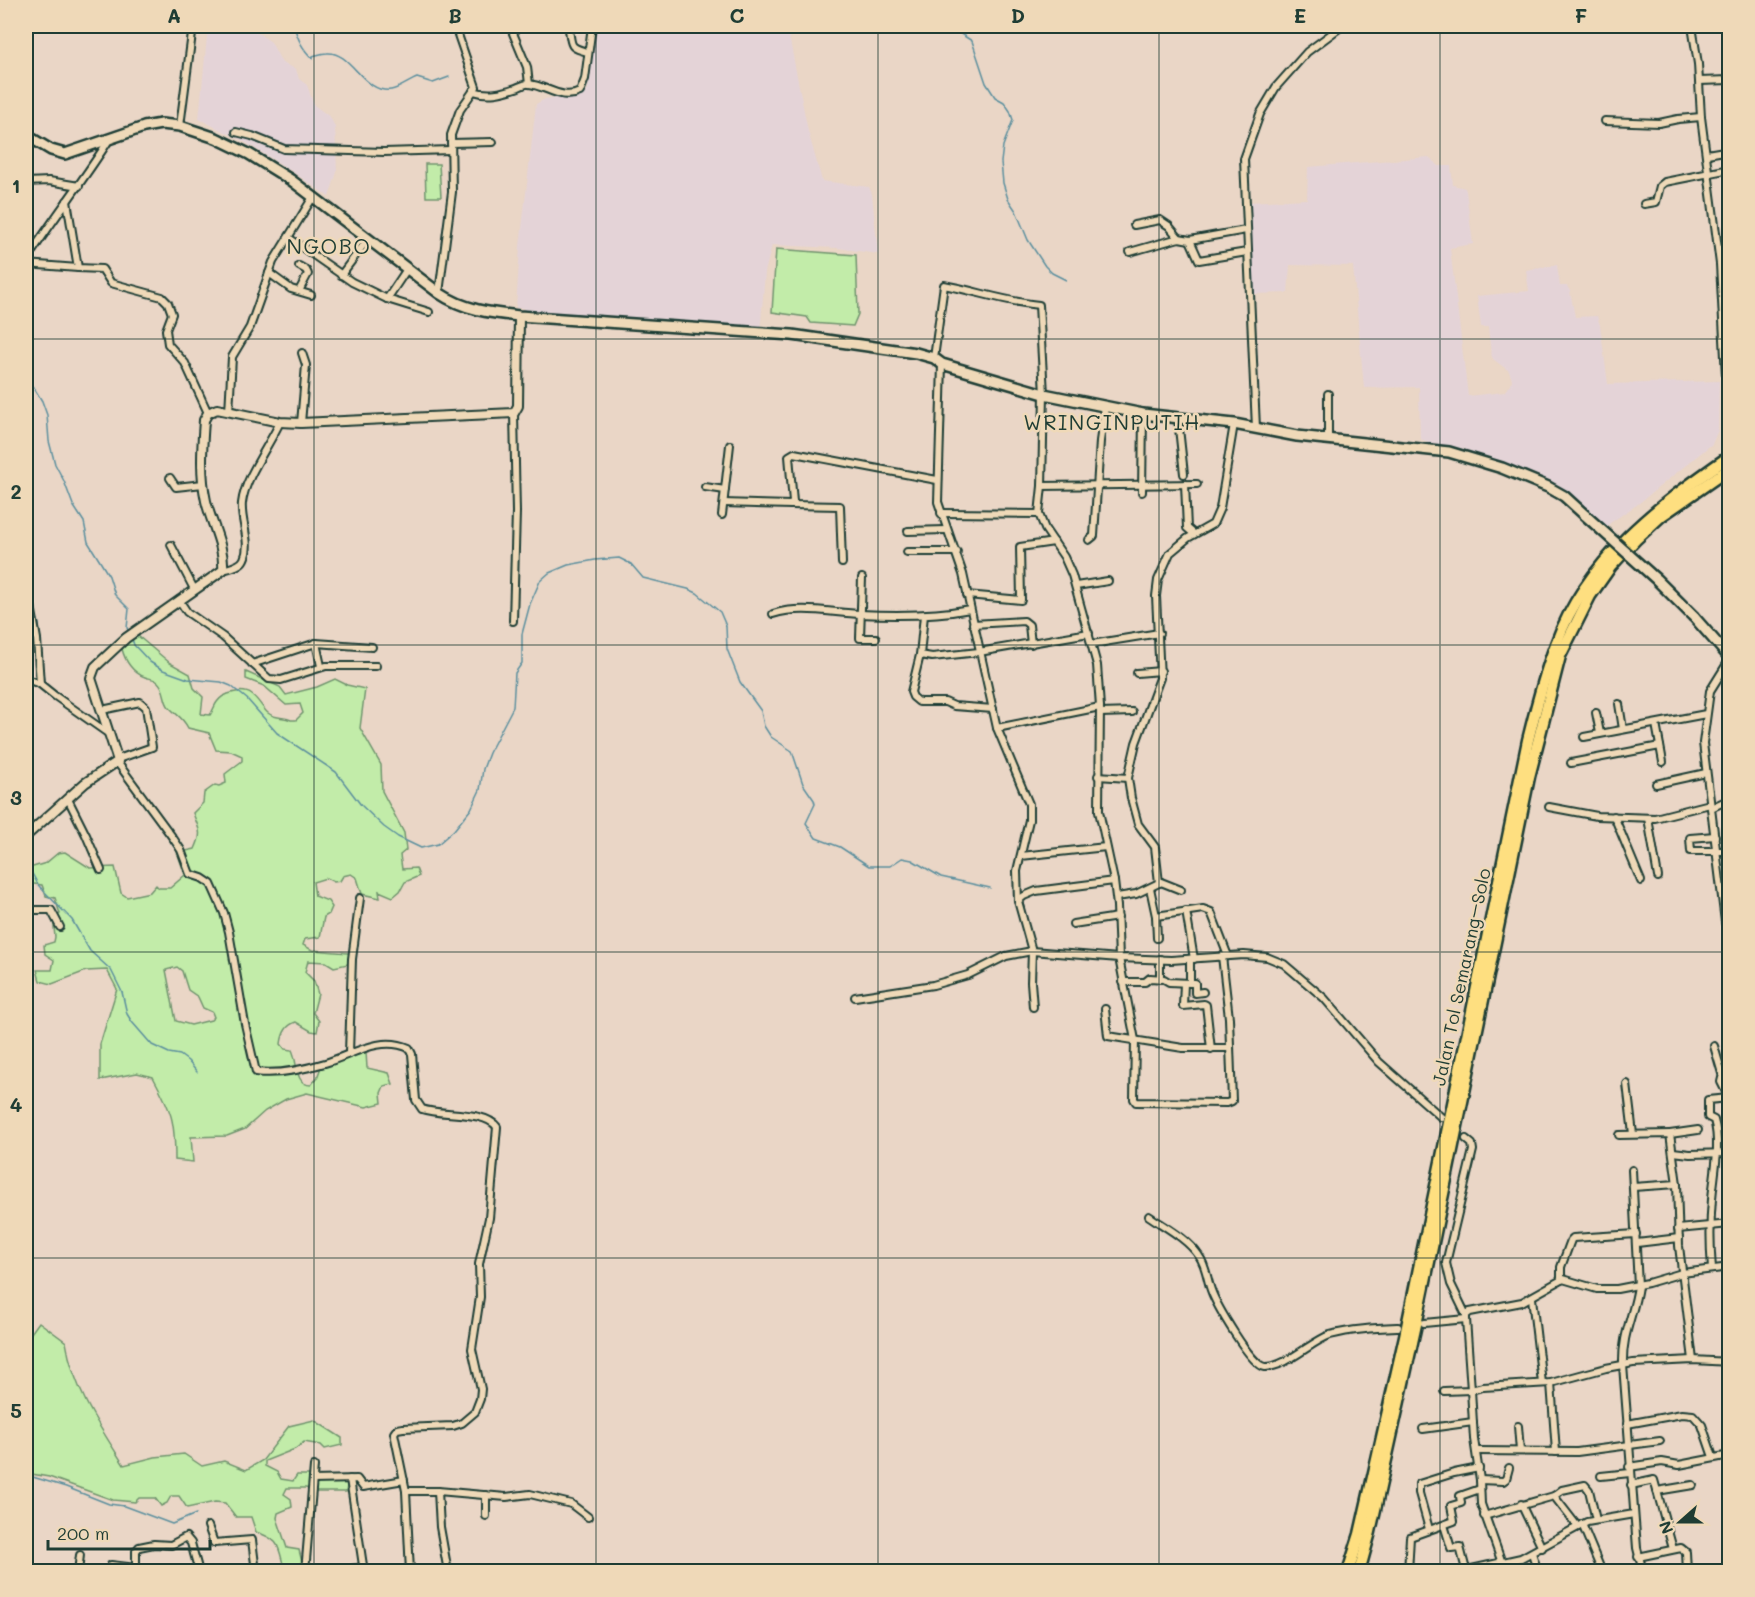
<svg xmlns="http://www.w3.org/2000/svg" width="1755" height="1597" font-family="Mali,sans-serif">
	<rect width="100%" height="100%" fill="#ead6c6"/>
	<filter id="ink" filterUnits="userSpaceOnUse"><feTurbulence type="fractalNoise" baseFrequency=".0167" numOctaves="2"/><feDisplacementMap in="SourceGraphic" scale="12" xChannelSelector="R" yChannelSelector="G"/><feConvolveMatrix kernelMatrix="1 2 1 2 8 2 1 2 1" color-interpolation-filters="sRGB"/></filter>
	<g filter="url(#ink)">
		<g fill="#e4d3d7">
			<polygon points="208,26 241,26 255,31 271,42 282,63 296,69 299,79 307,85 314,105 330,117 335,127 337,172 329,197 287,168 241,140 199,119"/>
			<polygon points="596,26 787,26 808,131 822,181 869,187 872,194 878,254 838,248 772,245 765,272 760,334 526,319 523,308 516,308 520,246 536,104 545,99 586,93 588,88"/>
			<polygon points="1429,157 1439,166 1451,166 1453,185 1465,188 1466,191 1473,244 1450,248 1468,396 1504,392 1510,385 1512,380 1509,371 1493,359 1491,354 1488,327 1481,327 1477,296 1529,291 1526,270 1557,265 1560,286 1567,286 1570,291 1575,317 1597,316 1600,325 1608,384 1719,381 1718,430 1712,444 1638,504 1610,523 1600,536 1547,491 1508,475 1464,461 1465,449 1439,446 1420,439 1419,387 1364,388 1353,266 1290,265 1288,293 1252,294 1248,202 1307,199 1308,167"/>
		</g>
		<g fill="#c2eca9" stroke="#70946e" stroke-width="1.5" fill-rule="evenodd">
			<polygon points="425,164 439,164 441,197 426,197"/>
			<polygon points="776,249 856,255 858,314 853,326 811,323 807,317 772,312"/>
			<path d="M138,636l32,27 20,11 4,14 9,9 -2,17 9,1c3,-4 4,-9 7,-13 6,-9 26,-14 35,-7 7,5 10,13 16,18 7,6 15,3 23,7h5l7,-7 -3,-9 -14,1 -22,-19 -18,-7v-7l34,15 6,8 31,-8 18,-8 12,6 18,4 -5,39 21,37 1,26 22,42 2,17 -6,5 2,14 14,-1 3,8 -14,6 -5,9 -7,6 -14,-6 1,7 -18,-4 -5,-16 -6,-4 -8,2 -3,5 -6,1 -8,-4 -13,4 2,14 13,5 4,6 -3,7 -5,3 -4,20 -15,2 -2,6 9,5 37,3 -1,11 -14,3 -8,-5 -18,-1 -3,11 9,9 4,13 -5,19 6,8 -2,11 -6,-1 -15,-9c-10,3 -14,13 -15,22l4,5 7,1c6,11 2,35 19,35l6,-7 4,-11 45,-15 1,16 22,5 4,11 -9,2 -3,7 1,10 -16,4 -59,-14 -21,6 -21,12 -20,18 -18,7 -36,1 2,25 -18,-2c0,-40 -3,-48 -22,-83l-16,-4 -37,7v-36l17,-55 -10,-19 -21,1 -34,13 -12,-3 -3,-11h15l2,-10 -9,-6 -1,-9 10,-3 1,-5 -2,-19 7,-4 -5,-16 -9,-2 -4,-11 -16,-2v-14l20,-6 12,-10 7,-1 25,16 25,-1 6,26 6,4 23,-5 6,-7 3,3h11l15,-13 -9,-26 10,2 9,-2c8,-17 4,-19 -2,-36l10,-10 1,-10 11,-8 4,1 7,-3 -1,-9 17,-13v-5l-11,-5 -15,-1 -7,-17 -21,-5c-6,-12 -11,-12 -19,-21 -6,-7 -3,-17 -11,-25 -4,-4 -8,-3 -13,-5 -12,-4 -20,-16 -23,-28l6,-8zM177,967l5,4 6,19 10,7 5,11 9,4 2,5 -3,3 -20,5 -15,-4 -10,-51z"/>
			<path d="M39,1322l27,20c7,46 33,84 58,123l31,-8 29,-3 18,12 22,-5 22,9 17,-10 26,-34 25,-6 28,18v7l-17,4 -4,-4 -17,-3 -9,7 -30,12v5l12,6 4,7 12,2 4,-6h13l10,6h28l-2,11h-34l-6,-4h-19l-3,6 7,5 1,8 -14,6 -1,5 10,30 12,2 4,16 -6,3 -13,-1c-6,-23 -4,-28 -28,-36l-5,-15h-15l-11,-14 -10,-1 -28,6 -8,-12h-8l-4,7 -6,3 -6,-8h-16l-4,4 -22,-2 -64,-23 -23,-4v-133z"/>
		</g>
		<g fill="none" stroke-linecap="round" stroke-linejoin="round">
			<g stroke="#5b8f9e" stroke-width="1.5">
				<path d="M294,26c4,13 8,23 19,33v-3c4,-1 9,-3 14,-3 25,-2 35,40 64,37 8,-1 18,-9 26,-12l16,5 16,-6"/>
				<polyline points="948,26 972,41 986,83 995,97 1004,102 1010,111 1013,120 1003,146 1001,162 1003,183 1008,199 1016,211 1028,240 1045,266 1052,273 1066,280"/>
				<polyline points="26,380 34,388 42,401 47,415 49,441 55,464 64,481 73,505 84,522 88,542 109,576 115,595 129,609 127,628 129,632"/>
				<polyline points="26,536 34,604"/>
				<polyline points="35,612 39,624 40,639"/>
				<polyline points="132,639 134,645 150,662 163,670 188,679 221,682 231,686 247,699 277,733 336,772 361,805 384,827 398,837 421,848 438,844 454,830 471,809 480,790 483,769 489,753 513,707 515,673 522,663 522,634 530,604 540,581 549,573 568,565 595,560 619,558 631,564 643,578 688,589 697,593 720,612 726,626 727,649 740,682 761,711 764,726 771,737 792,751 803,784 814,800 815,804 806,823 816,838 840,847 869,866 890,866 902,858 912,860 941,877 990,888"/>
				<polyline points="42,668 44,681 47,686"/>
				<polyline points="26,676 35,678"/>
				<polyline points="26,863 39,886 72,920 90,951 111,970 122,992 127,1014 132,1022 152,1045 169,1053 180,1055 188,1061 197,1072"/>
				<polyline points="26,1475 66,1487 109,1504 124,1506 172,1524 196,1514"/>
			</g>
			<polyline stroke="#c1b7a9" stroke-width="6" stroke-dasharray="6 3" stroke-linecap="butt" points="1441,1117 1466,1139"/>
			<g stroke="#1f3d34" stroke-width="10">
				<g id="minor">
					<polyline points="510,26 527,67 529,84"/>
					<path d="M568,26c5,18 -2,21 20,26"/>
					<polyline points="1692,26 1698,64 1701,117 1720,264 1730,451"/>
					<polyline points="1699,81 1730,80"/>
					<path d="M473,91c16,5 28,2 43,-3 3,-1 10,-5 13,-4 18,2 33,17 51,8l5,-13 7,-53"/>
					<polyline points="1605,121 1659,123 1678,119 1701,117"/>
					<polyline points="180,126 193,26"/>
					<polyline points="236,132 252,136 284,149 384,152 451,150"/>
					<polyline points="451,143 493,142"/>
					<polyline points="1707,154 1730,150"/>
					<polyline points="26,182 49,181 79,186"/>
					<polyline points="67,201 78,268 102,269 111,283 162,297 168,303 172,314 166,330 168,344 185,363 208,413"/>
					<polyline points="1644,204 1656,202 1660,186 1665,182 1730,169"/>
					<polyline points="1134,225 1160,220 1169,226 1179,238"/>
					<polyline points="289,238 352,282 387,299 429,312"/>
					<polyline points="1190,240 1199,260 1247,252"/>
					<polyline points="1130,252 1179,238 1190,240 1246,230"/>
					<path d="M26,261c26,-41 57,-80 83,-121"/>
					<polyline points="26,264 78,268"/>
					<polyline points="269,273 291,289 311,295"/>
					<polyline points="341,275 368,239"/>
					<polyline points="299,291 308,274 306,270 299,266"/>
					<polyline points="439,293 452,192 451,135 460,110 476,87 455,26"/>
					<polyline points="387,299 407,269"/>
					<path d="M934,358l10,-73c32,6 63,17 95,20l5,89 -2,92 -3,28 6,15 19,28 8,18 25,90 3,42 -1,104 15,70 3,25 2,52 16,82 -1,59 2,3 91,1 5,-2 -3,-83 -7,-62"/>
					<polyline points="942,364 938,502 963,574 997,728 1029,804 1029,820 1017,871 1018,901"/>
					<polyline points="229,412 232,357 250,327 273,262 313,197"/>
					<polyline points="1178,419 1184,474"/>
					<polyline points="301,423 306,365 302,353"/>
					<polyline points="1256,428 1244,159 1260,114 1276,87 1307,52 1342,26"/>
					<polyline points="1328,439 1328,394"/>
					<polyline points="170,478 176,487 203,484"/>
					<polyline points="1185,484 1187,528 1194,534"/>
					<polyline points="1042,486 1197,484"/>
					<polyline points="705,487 725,490"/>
					<polyline points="1142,492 1143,414"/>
					<polyline points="724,503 791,505 793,502 789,456 794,453 937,480"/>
					<polyline points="791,505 840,506 842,563"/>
					<polyline points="941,513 1039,514"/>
					<polyline points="722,515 730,445"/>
					<polyline points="908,531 946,530"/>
					<polyline points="1089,540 1094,536 1100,441 1105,407"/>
					<polyline points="171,545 194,589"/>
					<polyline points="907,552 957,552"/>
					<path d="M223,570c7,-2 18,-4 21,-11 8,-17 -4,-38 -2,-56 3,-26 27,-57 38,-81"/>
					<polyline points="26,578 37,639 40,684"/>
					<polyline points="862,578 860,638 876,638"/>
					<polyline points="1076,586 1108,581"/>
					<polyline points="967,595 1021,600 1020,547 1054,542"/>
					<polyline points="179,600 187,612 223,637 269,679 281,680 326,666 376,666"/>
					<path d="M773,614c27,-9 60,-1 87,0 37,2 74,2 110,-5"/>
					<polyline points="924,615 920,655 911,692 913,697 919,702 945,702 954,706 993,709"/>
					<polyline points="513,621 516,512 514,413"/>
					<polyline points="973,624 1024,621 1029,625 1031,644"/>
					<polyline points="316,643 321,666"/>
					<polyline points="1092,644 1159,633"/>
					<polyline points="920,655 932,657 979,652 1089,633"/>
					<polyline points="1730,659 1710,691 1703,743 1725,922 1730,939"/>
					<polyline points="252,664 316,643 372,647"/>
					<polyline points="1137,673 1161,671"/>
					<polyline points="26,679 40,684 55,696 109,734"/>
					<polyline points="1619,704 1623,729"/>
					<polyline points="102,710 140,702 146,707 152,747 118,759"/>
					<polyline points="1100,713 1132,712"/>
					<polyline points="1596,713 1600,733"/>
					<polyline points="1656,724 1663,762"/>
					<polyline points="997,728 1100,707"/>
					<polyline points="1584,737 1706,714"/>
					<path d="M117,762l56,76 8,12 9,24 12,4 9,6 13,29 5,19 16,92 11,48c21,3 49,-3 69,-9 27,-8 55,-28 84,-15l3,6 4,46 6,9c18,7 63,1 75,18l-8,91 -10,46 1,33 -8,52 9,40 -1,10 -5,13 -13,11 -9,3 -50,2 -6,1 -3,4 12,58 4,81"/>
					<polyline points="1571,763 1660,746"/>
					<polyline points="1098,776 1128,778"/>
					<polyline points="1656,784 1706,773"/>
					<polyline points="68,799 86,835 101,870"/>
					<polyline points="1549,807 1597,816 1655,818 1710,804"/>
					<polyline points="1711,808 1730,799"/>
					<polyline points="1614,816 1641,881"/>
					<polyline points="1648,818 1658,877"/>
					<polyline points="1715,836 1690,838 1691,851 1730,851"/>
					<polyline points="1021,856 1106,847"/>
					<polyline points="1159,883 1155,847 1138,824 1131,798 1128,778 1136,743 1160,678 1156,596 1158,580 1170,553 1188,538 1213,524 1220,508 1234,424"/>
					<polyline points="1150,888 1156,916 1203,909 1211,912 1228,956"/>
					<polyline points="1117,897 1136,894 1161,882 1181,890"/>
					<polyline points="26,910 51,910 60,927"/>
					<polyline points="1186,911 1194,959"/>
					<polyline points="1156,916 1157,938"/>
					<polyline points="1073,924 1118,917"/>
					<polyline points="1160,959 1160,979"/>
					<polyline points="1123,982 1145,982 1150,978 1164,979 1169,982 1190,983 1190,959"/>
					<polyline points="1184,983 1183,1006 1204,1004 1206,1005 1211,1049"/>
					<polyline points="1190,983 1195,983 1195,993 1203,992"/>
					<polyline points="855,997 933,985 968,975 1006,956 1032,951 1119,958 1171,960 1244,955 1267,957 1284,964 1324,998 1379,1062 1441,1117"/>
					<polyline points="1033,1007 1031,982 1032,951 1018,901 1024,896 1036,891 1114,881"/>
					<polyline points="1105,1009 1108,1036 1183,1048 1230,1048"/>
					<polyline points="1714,1046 1723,1077"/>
					<polyline points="349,1053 352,959 360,898"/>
					<polyline points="1627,1084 1633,1134"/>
					<polyline points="1670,1134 1698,1130"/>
					<polyline points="1619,1135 1670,1134 1677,1184 1679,1246 1693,1360"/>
					<polyline points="1466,1139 1472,1144 1473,1150 1446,1263 1451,1284 1466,1315"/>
					<polyline points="1673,1152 1690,1154 1730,1153"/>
					<path d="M1632,1170l6,116c-4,29 -16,47 -15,79l14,183 6,24"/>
					<polyline points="1633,1187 1677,1184"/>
					<path d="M1149,1216c16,11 39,23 50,40 7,9 8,23 12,34 5,14 40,76 54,77 20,1 47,-26 65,-32 22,-6 46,-7 68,-8"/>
					<polyline points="1678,1229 1730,1224"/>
					<polyline points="1637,1243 1679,1238"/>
					<path d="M1712,1269c-2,-23 -2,-48 0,-70 2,-25 9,-55 2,-79l-6,-3v-17l21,-2 -8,-16 1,-4 8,-3"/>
					<polyline points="1561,1280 1561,1267 1571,1240 1573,1238 1636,1234"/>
					<polyline points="1532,1298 1542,1383"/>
					<polyline points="1424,1323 1466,1319"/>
					<polyline points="1551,1383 1556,1452"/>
					<polyline points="1444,1391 1471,1390 1466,1319 1466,1315 1470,1312 1522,1302 1563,1279 1597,1289 1617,1289 1648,1283 1682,1273 1730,1267"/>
					<polyline points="1627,1424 1682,1414 1693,1415 1702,1425 1713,1457"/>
					<polyline points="1518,1426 1520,1451"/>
					<polyline points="1423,1429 1473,1422"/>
					<polyline points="1477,1451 1577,1452 1660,1441"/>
					<polyline points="1629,1467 1662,1462 1679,1465 1730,1455"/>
					<polyline points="1601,1476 1630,1473"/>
					<polyline points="350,1479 364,1572"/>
					<polyline points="313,1480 357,1479 363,1487 404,1480"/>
					<polyline points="1480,1480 1503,1481 1506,1479 1509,1468"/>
					<polyline points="1631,1485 1654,1480 1673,1549"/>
					<polyline points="406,1491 438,1491 506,1497 530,1494 571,1504 588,1517"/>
					<polyline points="438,1491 440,1527 448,1572"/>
					<polyline points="1657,1491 1693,1485"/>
					<polyline points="486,1495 486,1516"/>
					<polyline points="1554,1496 1562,1490 1585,1485 1589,1490 1596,1520"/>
					<polyline points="1521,1504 1542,1548"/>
					<polyline points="1484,1516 1554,1496 1578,1527"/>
					<polyline points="1582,1524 1602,1572"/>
					<polyline points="1444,1525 1451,1548 1460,1547 1466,1570"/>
					<polyline points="208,1526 214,1543 252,1540 256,1572"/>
					<polyline points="1429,1529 1419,1493 1419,1484 1454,1473 1479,1468"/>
					<polyline points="1532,1553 1538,1572"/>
					<polyline points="1638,1557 1681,1548 1686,1552 1687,1572"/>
					<polyline points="1502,1563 1481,1504 1480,1480 1474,1439 1471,1390 1483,1387 1551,1383 1606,1368 1633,1363 1693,1360 1730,1362"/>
					<polyline points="111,1565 136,1568 136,1571"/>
					<polyline points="136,1568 136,1551 139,1547 154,1544 171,1545 186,1537 191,1543 199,1572"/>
					<polyline points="78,1572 80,1555"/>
					<polyline points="305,1572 314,1466"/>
					<polyline points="331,1572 364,1567"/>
					<polyline points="1408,1572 1410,1537 1454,1521 1451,1506 1461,1503 1460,1496 1480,1489"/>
					<polyline points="1458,1572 1521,1558 1587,1522 1634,1514"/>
				</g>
			</g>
			<g stroke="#1f3d34" stroke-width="12">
				<path id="tertiary" d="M26,836l59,-53 33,-22 -27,-83 4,-11 31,-29 97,-68c2,-23 -12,-47 -17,-69 -6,-27 -4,-53 -2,-81l4,-7 9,-4 63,13 21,1 213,-10 4,-7 1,-90"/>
			</g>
			<g stroke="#1f3d34" stroke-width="14">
				<g id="secondary">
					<path d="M26,135l25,15 14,4 79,-27 17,-3 19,2 36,12 33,16 42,26 148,113c25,17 51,20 80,23l273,19 124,18 18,5 8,6 102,30 99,20 91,10 63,12 152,16 53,16 46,19 16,9 22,20"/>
					<polyline points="1694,617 1730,658"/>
				</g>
			</g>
			<g stroke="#1f3d34" stroke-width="15">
				<g id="motorway">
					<path d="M1348,1572l12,-38 45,-198 123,-596c8,-32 16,-65 28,-96 31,-85 102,-138 174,-188"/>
					<polyline points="1359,1572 1370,1532 1417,1320 1529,777 1560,656 1590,596 1611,566 1636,539 1661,516 1730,468"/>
				</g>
			</g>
			<use href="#minor" stroke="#efd9b8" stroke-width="6"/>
			<use href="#tertiary" stroke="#efd9b8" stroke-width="8"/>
			<use href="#secondary" stroke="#efd9b8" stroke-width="9"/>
			<use href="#motorway" stroke="#fedf80" stroke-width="10"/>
			<g stroke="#1f3d34" stroke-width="14" stroke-linecap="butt">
				<polyline id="secondary-bridge" points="1586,516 1656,579 1694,617"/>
			</g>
			<use href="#secondary-bridge" stroke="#efd9b8" stroke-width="9"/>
		</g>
	</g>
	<path fill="none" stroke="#1f3d34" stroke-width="1.5" stroke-opacity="0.55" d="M314,26v1546M596,26v1546M878,26v1546M1159,26v1546M1440,26v1546M26,339h1704M26,645h1704M26,952h1704M26,1258h1704"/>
	<g text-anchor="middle" stroke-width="5" stroke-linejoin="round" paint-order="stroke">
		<g font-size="18" fill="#1f3d34" stroke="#efd9b8">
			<text transform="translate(1462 977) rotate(-78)" y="6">Jalan Tol Semarang–Solo</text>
		</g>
		<g font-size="21" letter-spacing="1.5" fill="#1f3d34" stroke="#efd9b8">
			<text x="329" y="254">NGOBO</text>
			<text x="1112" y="430">WRINGINPUTIH</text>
		</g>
	</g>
	<rect width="1755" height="1597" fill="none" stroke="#efd9b8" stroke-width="66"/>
	<g transform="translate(1680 1522) rotate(249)" stroke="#efd9b8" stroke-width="4.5" paint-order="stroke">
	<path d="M0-4.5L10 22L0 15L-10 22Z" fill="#1f3d34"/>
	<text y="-9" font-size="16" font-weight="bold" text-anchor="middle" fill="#1f3d34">N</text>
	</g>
	<path d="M48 1540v9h162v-9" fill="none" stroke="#1f3d34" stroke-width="3"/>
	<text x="57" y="1540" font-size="18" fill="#1f3d34" stroke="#efd9b8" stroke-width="4.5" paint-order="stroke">200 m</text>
	<rect x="33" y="33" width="1689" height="1531" fill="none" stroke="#1f3d34" stroke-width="2"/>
	<g font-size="20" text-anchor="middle" font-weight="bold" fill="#1f3d34">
		<text x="174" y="23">A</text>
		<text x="455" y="23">B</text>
		<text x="737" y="23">C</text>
		<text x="1018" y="23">D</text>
		<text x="1300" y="23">E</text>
		<text x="1581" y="23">F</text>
		<text x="16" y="193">1</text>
		<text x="16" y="499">2</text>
		<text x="16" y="805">3</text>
		<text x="16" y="1112">4</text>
		<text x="16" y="1418">5</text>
	</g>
</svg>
